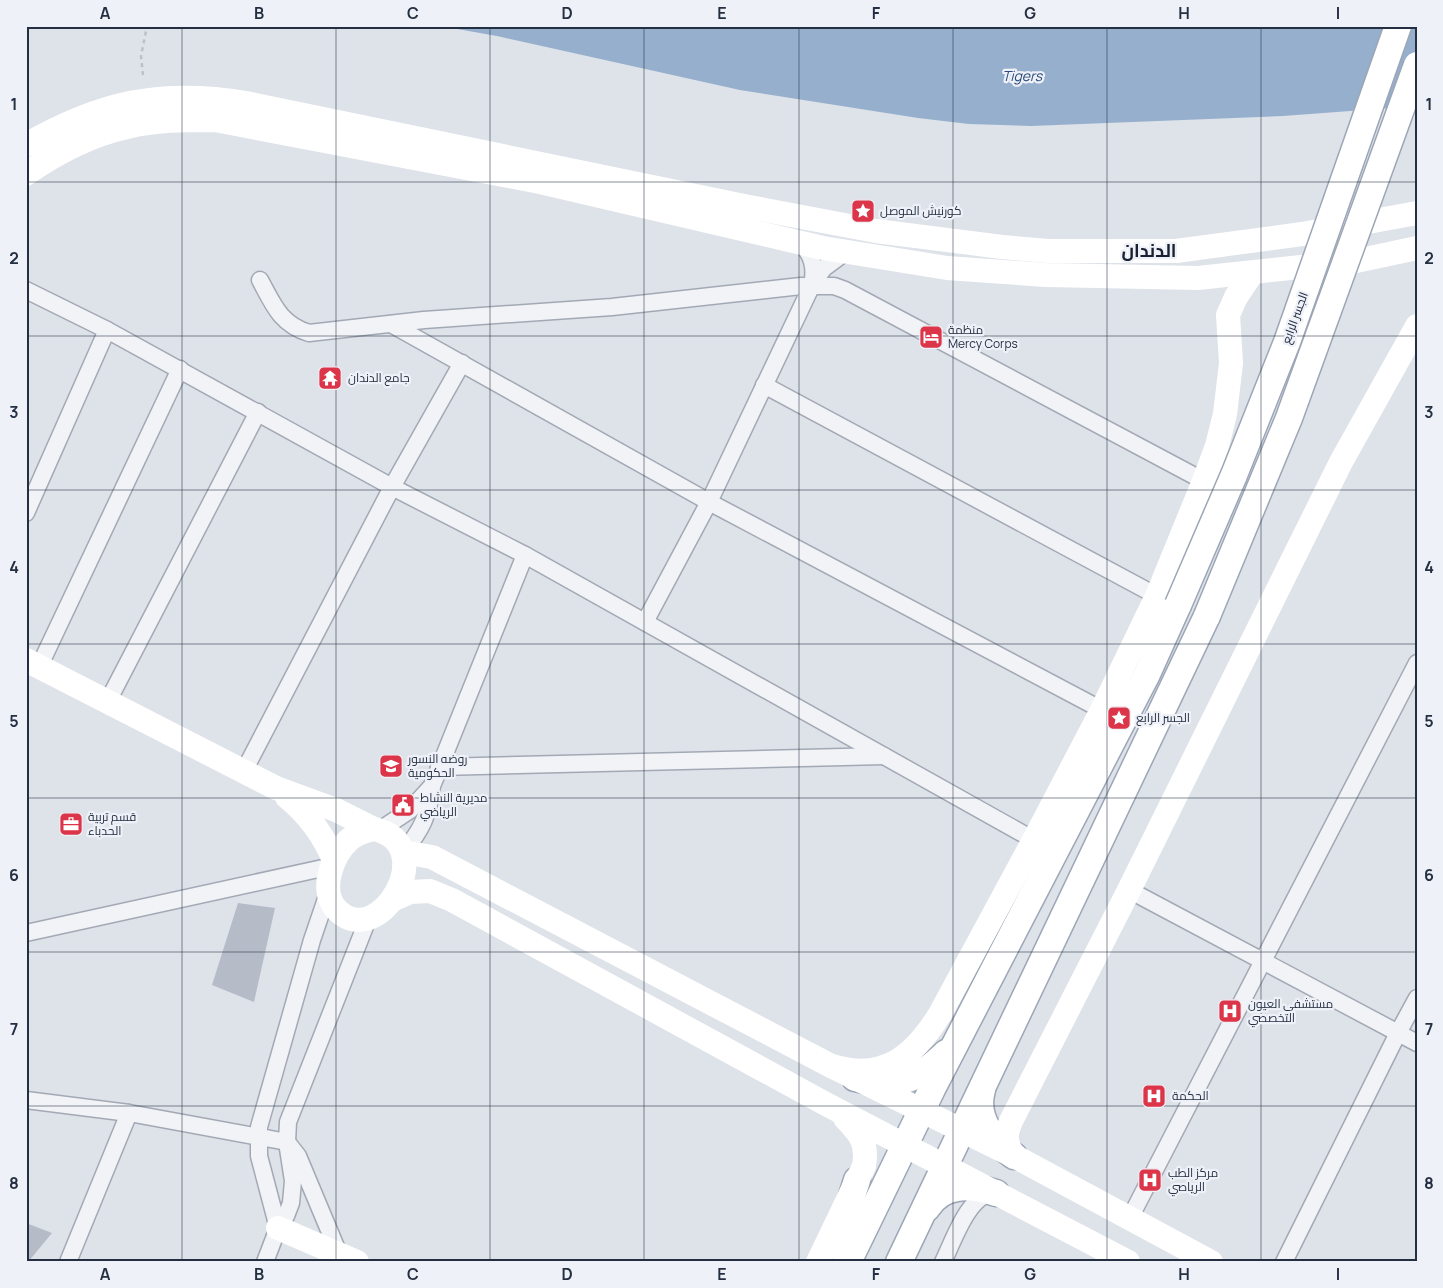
<svg xmlns="http://www.w3.org/2000/svg" width="1443" height="1288" font-family="Manrope,Cairo,sans-serif">
	<rect width="100%" height="100%" fill="#dee2e9"/>
	<polygon fill="#95afcd" points="440,26 1417,26 1417,106 1283,116 1031,126 969,124 918,118 740,90 497,36"/>
	<g fill="#b5bbc7">
		<polygon points="238,903 275,908 254,1002 212,985"/>
		<polygon points="26,1223 52,1233 28,1262 26,1262"/>
	</g>
	<g fill="none" stroke-linecap="round" stroke-linejoin="round">
		<g stroke="#a3a9b4" stroke-width="19">
			<g id="street">
				<path d="M799,241c13,13 17,26 13,44"/>
				<path d="M260,280c13,24 20,44 49,53l115,-13 188,-13 189,-21h33l11,4 359,191"/>
				<polyline points="26,290 107,330 392,487 525,555 1034,840"/>
				<polyline points="391,324 709,502 1102,710"/>
				<polyline points="764,385 1157,596"/>
				<polyline points="26,513 107,330"/>
				<polyline points="645,622 709,502 812,285 824,268 847,251"/>
				<polyline points="39,667 180,369"/>
				<polyline points="107,703 258,412"/>
				<polyline points="439,767 884,756"/>
				<polyline points="244,771 392,487 462,363"/>
				<polyline points="380,830 410,810 432,786"/>
				<path d="M403,852c19,-22 26,-38 29,-66l93,-231"/>
				<polyline points="1129,890 1417,1043"/>
				<polyline points="26,933 332,866"/>
				<polyline points="26,1100 129,1113 287,1142 298,1156 339,1254"/>
				<polyline points="1130,1218 1417,663"/>
				<polyline points="278,1228 259,1156 259,1127 312,940 329,890"/>
				<polyline points="68,1262 129,1113"/>
				<polyline points="265,1262 278,1228 286,1216 291,1203 293,1181 287,1142 288,1122 368,919"/>
				<path d="M943,1262c10,-20 26,-69 51,-69"/>
				<polyline points="1284,1262 1398,1033 1417,998"/>
			</g>
		</g>
		<g stroke="#9ca6b6" stroke-width="29">
			<g id="primary">
				<path d="M855,1078c39,10 62,4 91,-25"/>
				<path d="M982,1090c-8,28 10,50 32,66"/>
				<path d="M927,1208c16,-26 44,-23 69,-15"/>
				<polyline points="845,1253 851,1199 857,1180"/>
				<polyline points="848,1262 933,1087 1147,674 1178,605"/>
				<polyline points="899,1262 1207,616"/>
			</g>
		</g>
		<polyline stroke="#bcc0c8" stroke-width="2.5" stroke-dasharray="4 4" stroke-linecap="butt" points="143,75 141,56 147,26"/>
		<use href="#street" stroke="#f1f3f7" stroke-width="16"/>
		<g stroke="#fff" stroke-width="24">
			<path d="M26,145c75,-43 135,-56 220,-42l503,104 127,24 126,16 46,4h128l126,-17 115,-21"/>
			<path d="M26,174c30,-21 65,-39 101,-47 28,-7 59,-7 88,-7l325,62 283,66 124,20 99,7 152,3 158,-17 61,-13"/>
			<polyline points="26,660 276,788 336,810 374,829"/>
			<path d="M287,797c22,18 36,37 47,63"/>
			<path d="M374,829c68,15 6,122 -36,82 -20,-19 -6,-56 12,-72 7,-6 15,-8 24,-10z"/>
			<polyline points="403,852 432,857 835,1068 1014,1156 1211,1262"/>
			<polyline points="392,900 410,892 430,891 452,900 824,1103 1128,1262"/>
			<path d="M832,1066c52,16 82,-10 108,-52l94,-174 68,-130 55,-114 47,-115 13,-35 8,-32 6,-51 -3,-48 8,-18 16,-24"/>
			<path d="M1014,1156c-9,-13 -9,-21 -3,-35l118,-231 212,-428 76,-136"/>
			<polyline points="278,1228 357,1262"/>
			<path d="M818,1262l46,-96c4,-24 -4,-32 -19,-48"/>
		</g>
		<use href="#primary" stroke="#fff" stroke-width="26"/>
		<g stroke="#9ca6b6" stroke-width="29" stroke-linecap="butt">
			<g id="primary-bridge">
				<polyline points="1178,605 1234,475 1287,342 1398,26"/>
				<polyline points="1207,616 1289,418 1417,65"/>
			</g>
		</g>
		<use href="#primary-bridge" stroke="#fff" stroke-width="26"/>
	</g>
	<path fill="none" stroke="#252f42" stroke-width="1" stroke-opacity="0.55" d="M182,26v1236M336,26v1236M490,26v1236M644,26v1236M799,26v1236M953,26v1236M1107,26v1236M1261,26v1236M26,182h1391M26,336h1391M26,490h1391M26,644h1391M26,798h1391M26,952h1391M26,1106h1391"/>
	<defs>
		<g id="sight-square" transform="scale(1.25)"><rect x="-9" y="-9" width="18" height="18" rx="4" fill="#dc3549" stroke="#eef1f7"/><path d="M0-6L1.8-2.2L6-1.7L2.9 1.2L3.7 5.4L0 3.3L-3.7 5.4L-2.9 1.2L-6-1.7L-1.8-2.2Z" fill="#fff"/></g>
		<g id="hotel-square" transform="scale(1.25)"><rect x="-9" y="-9" width="18" height="18" rx="4" fill="#dc3549" stroke="#eef1f7"/><path d="M-6-4.5h1.5V1H6V5H4.5V3h-9V5H-6ZM-4 0a1.8 1.8 0 1 1 3.6 0ZM.5 0V-2.5h3Q6-2.5 6 0Z" fill="#fff"/></g>
		<g id="temple-square" transform="scale(1.25)"><rect x="-9" y="-9" width="18" height="18" rx="4" fill="#dc3549" stroke="#eef1f7"/><path d="M0-6L5-2H3V0L6.5 2.5H4V6H1.5V3h-3V6H-4V2.5H-6.5L-3 0V-2H-5Z" fill="#fff"/></g>
		<g id="school-square" transform="scale(1.25)"><rect x="-9" y="-9" width="18" height="18" rx="4" fill="#dc3549" stroke="#eef1f7"/><path d="M0-5L7-2L0 1L-7-2ZM-4 1L0 2.5L4 1V4Q0 6-4 4Z" fill="#fff"/></g>
		<g id="civic-square" transform="scale(1.25)"><rect x="-9" y="-9" width="18" height="18" rx="4" fill="#dc3549" stroke="#eef1f7"/><path d="M-.6-6.5H3V-4.5H.6V-3L4-1V1h2V6H-6V1h2V-1L-.6-3ZM-1.2 2.5V6h2.4V2.5Z" fill="#fff"/></g>
		<g id="office-square" transform="scale(1.25)"><rect x="-9" y="-9" width="18" height="18" rx="4" fill="#dc3549" stroke="#eef1f7"/><path d="M-6-3h4V-5.5h4V-3h4V5H-6ZM-1-4.5V-3h2v-1.5ZM-6 0V1H6V0Z" fill="#fff"/></g>
		<g id="hospital-square" transform="scale(1.25)"><rect x="-9" y="-9" width="18" height="18" rx="4" fill="#dc3549" stroke="#eef1f7"/><path d="M-5-5h3v3.5h4V-5h3V5h-3V1.5h-4V5h-3Z" fill="#fff"/></g>
	</defs>
	<g fill-rule="evenodd">
		<use href="#sight-square" x="863" y="211"/>
		<use href="#hotel-square" x="931" y="337"/>
		<use href="#temple-square" x="330" y="378"/>
		<use href="#sight-square" x="1119" y="718"/>
		<use href="#school-square" x="391" y="766"/>
		<use href="#civic-square" x="403" y="805"/>
		<use href="#office-square" x="71" y="824"/>
		<use href="#hospital-square" x="1230" y="1011"/>
		<use href="#hospital-square" x="1154" y="1096"/>
		<use href="#hospital-square" x="1150" y="1180"/>
	</g>
	<g text-anchor="middle" stroke-width="4.5" stroke-linejoin="round" paint-order="stroke">
		<g font-size="12" fill="#252f42" stroke="#eef1f7" text-anchor="start">
			<text x="880" y="215">كورنيش الموصل</text>
			<text x="948" y="334">منظمة<tspan x="948" dy="14">Mercy Corps</tspan></text>
			<text x="348" y="382">جامع الدندان</text>
			<text x="1136" y="722">الجسر الرابع</text>
			<text x="408" y="763">روضه النسور<tspan x="408" dy="14">الحكومية</tspan></text>
			<text x="420" y="802">مديرية النشاط<tspan x="420" dy="14">الرياضي</tspan></text>
			<text x="88" y="821">قسم تربية<tspan x="88" dy="14">الحدباء</tspan></text>
			<text x="1248" y="1008">مستشفى العيون<tspan x="1248" dy="14">التخصصي</tspan></text>
			<text x="1172" y="1100">الحكمة</text>
			<text x="1168" y="1177">مركز الطب<tspan x="1168" dy="14">الرياصي</tspan></text>
		</g>
		<g font-size="12" fill="#252f42" stroke="#eef1f7">
			<text transform="translate(1295 318) rotate(-70)" y="4">الجسر الرابع</text>
		</g>
		<g font-size="14" font-style="italic" fill="#2b4c7a" stroke="#eef1f7">
			<text x="1022" y="81">Tigers</text>
		</g>
		<g font-size="18" font-weight="bold" fill="#182032" stroke="#eef1f7">
			<text x="1149" y="257">الدندان</text>
		</g>
	</g>
	<rect width="1443" height="1288" fill="none" stroke="#eef1f7" stroke-width="55"/>
	<rect x="28" y="28" width="1388" height="1232" fill="none" stroke="#252f42" stroke-width="2"/>
	<g font-size="16" text-anchor="middle" font-weight="bold" fill="#252f42">
		<text x="105" y="19">A</text>
		<text x="259" y="19">B</text>
		<text x="413" y="19">C</text>
		<text x="567" y="19">D</text>
		<text x="722" y="19">E</text>
		<text x="876" y="19">F</text>
		<text x="1030" y="19">G</text>
		<text x="1184" y="19">H</text>
		<text x="1338" y="19">I</text>
		<text x="14" y="110">1</text>
		<text x="1429" y="110">1</text>
		<text x="14" y="264">2</text>
		<text x="1429" y="264">2</text>
		<text x="14" y="418">3</text>
		<text x="1429" y="418">3</text>
		<text x="14" y="573">4</text>
		<text x="1429" y="573">4</text>
		<text x="14" y="727">5</text>
		<text x="1429" y="727">5</text>
		<text x="14" y="881">6</text>
		<text x="1429" y="881">6</text>
		<text x="14" y="1035">7</text>
		<text x="1429" y="1035">7</text>
		<text x="14" y="1189">8</text>
		<text x="1429" y="1189">8</text>
		<text x="105" y="1280">A</text>
		<text x="259" y="1280">B</text>
		<text x="413" y="1280">C</text>
		<text x="567" y="1280">D</text>
		<text x="722" y="1280">E</text>
		<text x="876" y="1280">F</text>
		<text x="1030" y="1280">G</text>
		<text x="1184" y="1280">H</text>
		<text x="1338" y="1280">I</text>
	</g>
</svg>
